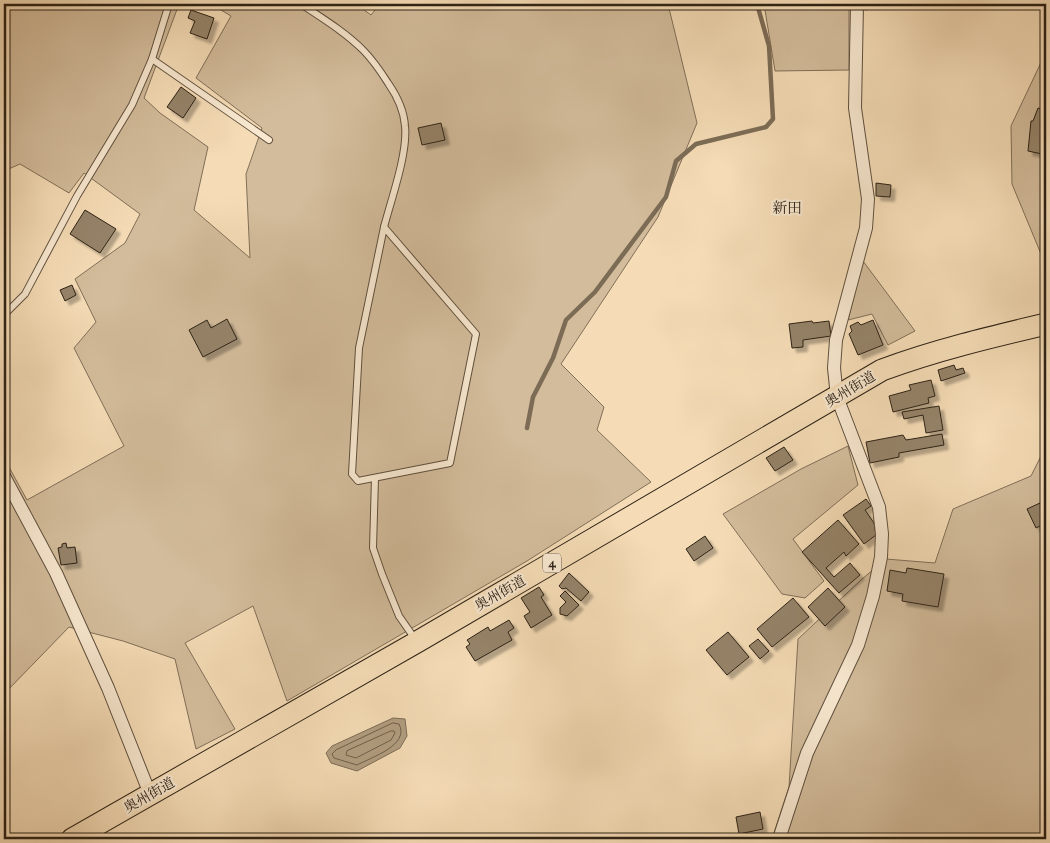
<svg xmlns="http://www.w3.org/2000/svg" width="1050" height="843" font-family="'IM FELL French Canon','Noto Serif JP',serif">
	<defs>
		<filter id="shadow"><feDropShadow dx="4.5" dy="4.5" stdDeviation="1" flood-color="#0004"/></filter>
	</defs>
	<rect width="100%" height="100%" fill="#f5dcb6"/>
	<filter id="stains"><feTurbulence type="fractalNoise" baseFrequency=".004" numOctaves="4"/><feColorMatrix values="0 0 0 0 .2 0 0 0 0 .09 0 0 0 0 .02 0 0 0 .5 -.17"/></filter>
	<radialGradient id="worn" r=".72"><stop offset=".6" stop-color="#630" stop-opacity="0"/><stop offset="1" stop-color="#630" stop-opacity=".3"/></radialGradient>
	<g fill="#d3bc9b" stroke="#806f58">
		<polygon points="4,4 179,4 144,98 160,113 208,147 194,210 250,258 246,174 262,128 196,78 231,16 211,4 356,4 371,15 380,4 668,4 697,123 658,217 561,364 604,407 597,430 651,482 527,561 287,701 253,606 185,643 235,729 196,749 175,659 123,641 69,627 4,694 4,458 27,500 124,446 74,348 96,322 75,279 125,243 140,214 84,173 69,193 20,164 4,171"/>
		<polygon points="764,4 835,4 849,10 849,70 775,71"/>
		<polygon points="854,4 894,4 866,10"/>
		<polygon points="1046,52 1046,266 1012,184 1011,126"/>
		<polygon points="863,261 915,331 888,345 872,314 848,320"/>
		<polygon points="848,446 858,485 793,539 824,581 805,598 782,594 723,514 801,469"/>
		<polygon points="1046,446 1046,839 772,839 789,787 798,639 862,579 886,559 935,563 953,509 1031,476"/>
	</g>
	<polygon fill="#b19d80" stroke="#7c6c56" points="393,718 405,719 407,736 400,748 357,771 331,763 326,753 332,746"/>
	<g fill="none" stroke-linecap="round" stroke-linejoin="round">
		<g stroke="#6f604b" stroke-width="1">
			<path d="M393,723l6,1c11,21 -27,33 -42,41l-23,-7 -2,-4 4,-4z"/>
			<polygon points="391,731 394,731 395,733 391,740 356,758 346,755 347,751"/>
		</g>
		<polyline stroke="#7c6c56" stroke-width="4.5" points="527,428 533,397 553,358 566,320 595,292 666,197 676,161 696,144 766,127 773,119 769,46 757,4"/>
	</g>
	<g fill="#958369" stroke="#2d2216" filter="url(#shadow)">
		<polygon points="191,10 214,18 207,39 190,33 195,21 188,18"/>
		<polygon points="181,87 196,98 183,118 167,107"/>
		<polygon points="1038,108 1046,110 1043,124 1046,125 1046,129 1042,138 1044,141 1042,154 1028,151 1031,121 1033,121"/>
		<polygon points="441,123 445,140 422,145 418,128"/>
		<polygon points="876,183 891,185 890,197 876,196"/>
		<polygon points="85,210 116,229 100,253 70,234"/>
		<polygon points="72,285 76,295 65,301 60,290"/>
		<polygon points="227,319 237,339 203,357 189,330 207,320 211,328"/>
		<polygon points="873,320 883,345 858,355 849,334 852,331 850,326 858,322 861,325"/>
		<polygon points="812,321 813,323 829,321 831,336 803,340 803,347 792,348 789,324"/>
		<polygon points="954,365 956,370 963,368 965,373 941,381 938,370"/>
		<polygon points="931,380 935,396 928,398 929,403 893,412 889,396 911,390 909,385"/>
		<polygon points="939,406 943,430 926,433 923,415 904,419 902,412"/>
		<polygon points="942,434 944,445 899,453 899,457 870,463 866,442 903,435 906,440"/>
		<polygon points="784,447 793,460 775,471 766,458"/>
		<polygon points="866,499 871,506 865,510 874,523 876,535 864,544 843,515"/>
		<polygon points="1040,503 1046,516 1046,523 1036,528 1027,509"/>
		<polygon points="838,520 859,544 846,556 844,552 826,568 834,577 850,563 860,575 839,593 802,552"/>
		<polygon points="705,536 713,548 694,561 686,549"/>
		<polygon points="66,543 67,548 75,547 77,563 61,565 58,548 62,547 62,544"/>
		<polygon points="907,568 944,574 938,607 902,601 903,594 887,591 890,570 906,573"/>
		<polygon points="569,573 589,592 581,601 566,588 562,589 559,586"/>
		<polygon points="539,587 544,595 541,597 552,615 531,628 524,616 530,612 521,598"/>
		<polygon points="828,588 845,607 825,626 808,607"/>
		<polygon points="565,591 579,605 567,616 560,614 560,608 566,602 560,596"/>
		<polygon points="793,598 809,617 772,647 757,629"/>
		<polygon points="509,620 514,628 508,632 512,640 475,661 466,647 470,644 467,640 488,627 490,631"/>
		<polygon points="728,632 749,657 727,675 706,650"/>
		<polygon points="758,639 769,651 760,659 749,646"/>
		<polygon points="760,812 763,829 739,834 736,817"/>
	</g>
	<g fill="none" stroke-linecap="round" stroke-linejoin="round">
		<g stroke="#5f503e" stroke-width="8">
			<g id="service">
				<path d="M301,4c21,14 44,28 62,46 10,10 18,22 25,33 9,13 16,27 17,43 3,27 -14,74 -21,101"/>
				<polyline points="152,59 269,140"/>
				<polygon points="384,227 476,334 450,463 358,481 352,474 359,348"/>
				<polyline points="4,315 25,294 77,196 132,105 152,59 169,4"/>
				<polyline points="375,478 373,548 382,574 399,616 415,639"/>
			</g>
		</g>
		<g stroke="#5f503e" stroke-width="14">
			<g id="minor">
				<polyline points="4,476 56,573 108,688 150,794"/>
				<polyline points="779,839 807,753 858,645 873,596 881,557 882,534 879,507 837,397 834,368 836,340 866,228 868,199 855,108 857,4"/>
			</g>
		</g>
		<g stroke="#2d2216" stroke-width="23">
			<path id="trunk" d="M72,839l345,-197 465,-272c54,-20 109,-33 164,-46"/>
		</g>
		<use href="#service" stroke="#f8e8d0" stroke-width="6"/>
		<use href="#minor" stroke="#f8e8d0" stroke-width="12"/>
		<use href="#trunk" stroke="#f5dcb6" stroke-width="21"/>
	</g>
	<g text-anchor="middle" stroke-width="4" stroke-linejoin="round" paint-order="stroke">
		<rect fill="#f8e8d0" stroke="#6a5d4e" stroke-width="1" x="543" y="553.5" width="18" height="19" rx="4"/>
		<g font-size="12" font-weight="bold" fill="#2d2216">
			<text x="552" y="567">4</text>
		</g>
		<g font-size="14" fill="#2d2216" stroke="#f8e8d0">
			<text transform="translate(850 389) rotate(-31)" y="5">奥州街道</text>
			<text transform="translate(500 593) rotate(-30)" y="5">奥州街道</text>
			<text transform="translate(149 795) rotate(-30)" y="5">奥州街道</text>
		</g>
		<g font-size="15" fill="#2d2216" stroke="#f8e8d0">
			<text x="787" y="213">新田</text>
		</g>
	</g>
	<rect width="1050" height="843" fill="none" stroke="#f5dcb6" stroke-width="20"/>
	<rect x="5" y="5" width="1040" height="833" fill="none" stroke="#2d2216" stroke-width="2.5"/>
	<rect x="10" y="10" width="1030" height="823" fill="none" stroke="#2d2216"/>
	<rect width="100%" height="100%" filter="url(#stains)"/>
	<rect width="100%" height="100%" fill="url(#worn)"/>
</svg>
